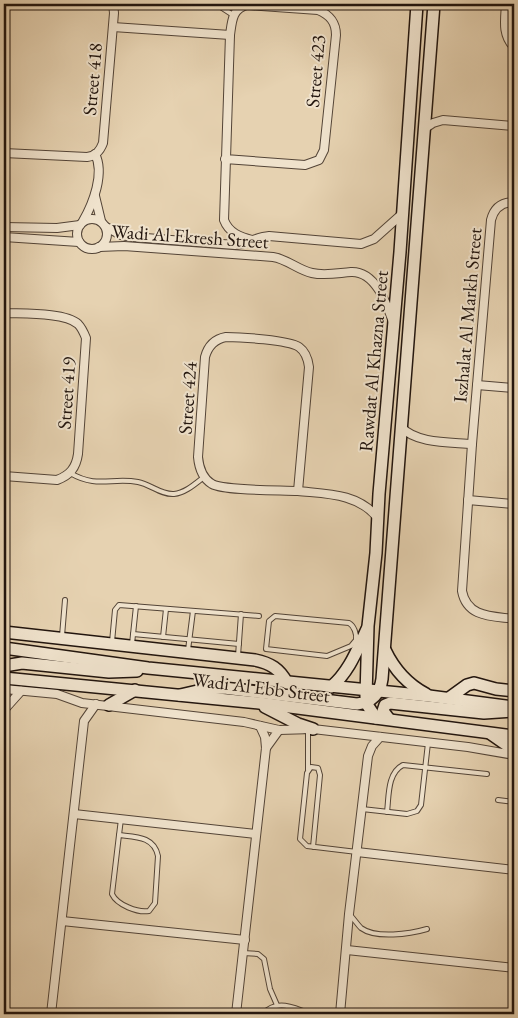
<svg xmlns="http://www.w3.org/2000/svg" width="518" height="1018" font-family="'EB Garamond',serif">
	<rect width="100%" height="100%" fill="#e6d2b1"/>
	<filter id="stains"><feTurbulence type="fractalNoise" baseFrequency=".004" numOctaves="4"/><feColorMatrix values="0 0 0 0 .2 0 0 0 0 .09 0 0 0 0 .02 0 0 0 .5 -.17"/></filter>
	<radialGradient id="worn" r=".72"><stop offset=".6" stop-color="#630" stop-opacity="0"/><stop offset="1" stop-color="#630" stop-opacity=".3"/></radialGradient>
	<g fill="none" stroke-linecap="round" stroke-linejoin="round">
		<g stroke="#534437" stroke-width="6">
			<g id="lane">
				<polyline points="216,4 233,15"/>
				<path d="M70,473c28,16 41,4 68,9 12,2 23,13 36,12 11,-1 21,-10 30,-17"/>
				<path d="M275,616l74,7c5,3 8,11 7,17l-5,6 -24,10 -61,-7 3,-28z"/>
				<polyline points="133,634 239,644"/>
				<polyline points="62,636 65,600"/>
				<polyline points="163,637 166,609"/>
				<polyline points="112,642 115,610 119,605 259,616"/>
				<polyline points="132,644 136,606"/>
				<polyline points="188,650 193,611"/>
				<polyline points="238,656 241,614"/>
				<polyline points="308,770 308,730"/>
				<polyline points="498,800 514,802"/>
				<polyline points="362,809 407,814 417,811 421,805 428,743"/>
				<path d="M387,812c2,-15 0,-39 16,-47l84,9"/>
				<path d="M119,835c16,2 35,1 39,21l-3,47 -6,8c-11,2 -32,-6 -37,-17z"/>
				<polyline points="119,835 121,819"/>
				<polyline points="313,847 320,775 318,768 311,767 307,773 300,839 307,846 357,852"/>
				<path d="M350,915c4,4 7,9 11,13 15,11 49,6 66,1"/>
				<polyline points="243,953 258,954 264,959 270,989 277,1005"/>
				<path d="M263,1014c13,-15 31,-7 47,0"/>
			</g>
		</g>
		<g stroke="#534437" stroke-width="10">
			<g id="street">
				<path d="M506,4c-1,16 -4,31 8,43"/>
				<polyline points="113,27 230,35"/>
				<polyline points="424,129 433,123 443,120 514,126"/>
				<path d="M4,153l83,4c9,-1 13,-6 16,-14l11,-130 -1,-9"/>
				<path d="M225,159l80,6 14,-5 5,-10 12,-115c0,-13 -6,-20 -18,-25l-71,-5c-15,4 -15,16 -17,30l-6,185c5,13 16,17 28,20"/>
				<polyline points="95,196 101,221"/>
				<path d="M514,202c-12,0 -20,6 -23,18l-19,224 -10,147c5,27 31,25 52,28"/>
				<circle cx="92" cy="234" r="15"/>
				<path d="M83,221c10,-17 22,-48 12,-67"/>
				<polyline points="4,227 57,228 80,225"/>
				<path d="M106,227l15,8 12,2 102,8c12,-1 21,-8 34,-9l92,8 13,-5 28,-25"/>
				<polyline points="4,237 79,242"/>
				<path d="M99,247l25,-1 149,11c14,2 25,13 39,16 13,3 26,0 39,-1 24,-1 35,30 42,50"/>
				<path d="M4,313c17,1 61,-1 74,11 4,4 6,9 8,14l-8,116c-2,14 -8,21 -21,26l-53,-4"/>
				<path d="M226,337c14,0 63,3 73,10 7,5 9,12 10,20l-11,124c-18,-1 -73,0 -86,-7 -10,-6 -13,-16 -14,-27l7,-100c3,-11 10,-18 21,-20z"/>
				<polyline points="477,385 514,388"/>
				<path d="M401,427c16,17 49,15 71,17"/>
				<path d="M298,491c28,3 59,2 79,26"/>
				<polyline points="468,500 514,504"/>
				<polyline points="4,689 57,694 82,703 244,722 279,730 313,729 468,747 514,755"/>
				<polyline points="4,710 21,691"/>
				<polyline points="266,748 279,730"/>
				<polyline points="74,814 256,834"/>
				<polyline points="357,852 514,870"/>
				<polyline points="62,921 245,940"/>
				<polyline points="347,950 514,968"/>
				<polyline points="51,1014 84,721 96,704"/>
				<polyline points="236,1014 266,748 265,737 260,726"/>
				<polyline points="340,1014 349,914 368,756 372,746 380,737"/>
			</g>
		</g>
		<g stroke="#22150e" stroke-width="14">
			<g id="secondary">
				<path d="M4,632l251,28c15,3 25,9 32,23"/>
				<polyline points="4,648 148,668 429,696 514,707"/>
				<path d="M385,650c9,19 22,34 41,44"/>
				<polyline points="4,666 22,663 109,672 137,671"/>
				<polyline points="4,678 259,703 514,736"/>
				<path d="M331,687c18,-15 26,-37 36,-58"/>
				<path d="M180,695l26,-6 18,-1 133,16c15,-2 23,-10 25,-25l52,-675"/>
				<polyline points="449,698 467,685 474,683 496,689 514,691"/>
				<polyline points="109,705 135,690"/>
				<polyline points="265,707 298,724 313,729"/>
				<polyline points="376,718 368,706 366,696 368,626 376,553 379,494 400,252 417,4"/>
				<polyline points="389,719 383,711 385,705 390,703 484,713 514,711"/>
				<polyline points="491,734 514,750"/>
			</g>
		</g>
		<use href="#lane" stroke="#efe2cc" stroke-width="4"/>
		<use href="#street" stroke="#efe2cc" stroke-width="8"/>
		<use href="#secondary" stroke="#efe2cc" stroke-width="11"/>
	</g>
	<g text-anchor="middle" stroke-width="4" stroke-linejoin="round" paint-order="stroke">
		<g font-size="19" fill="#22150e" stroke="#efe2cc">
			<text transform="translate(315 71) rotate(-85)" y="7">Street 423</text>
			<text transform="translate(92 79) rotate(-85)" y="7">Street 418</text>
			<text transform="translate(190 236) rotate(4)" y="7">Wadi Al Ekresh Street</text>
			<text transform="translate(467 315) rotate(-85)" y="7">Iszhalat Al Markh Street</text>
			<text transform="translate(373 361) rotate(-85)" y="7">Rawdat Al Khazna Street</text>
			<text transform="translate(66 393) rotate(-86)" y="7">Street 419</text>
			<text transform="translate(187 398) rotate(-86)" y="7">Street 424</text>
			<text transform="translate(261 687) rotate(7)" y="7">Wadi Al Ebb Street</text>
		</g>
	</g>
	<rect width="518" height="1018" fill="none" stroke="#e6d2b1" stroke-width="20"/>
	<rect x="5" y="5" width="508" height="1008" fill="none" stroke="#22150e" stroke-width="2.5"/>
	<rect x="10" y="10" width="498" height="998" fill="none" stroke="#22150e"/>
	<rect width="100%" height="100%" filter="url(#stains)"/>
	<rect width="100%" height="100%" fill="url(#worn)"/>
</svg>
